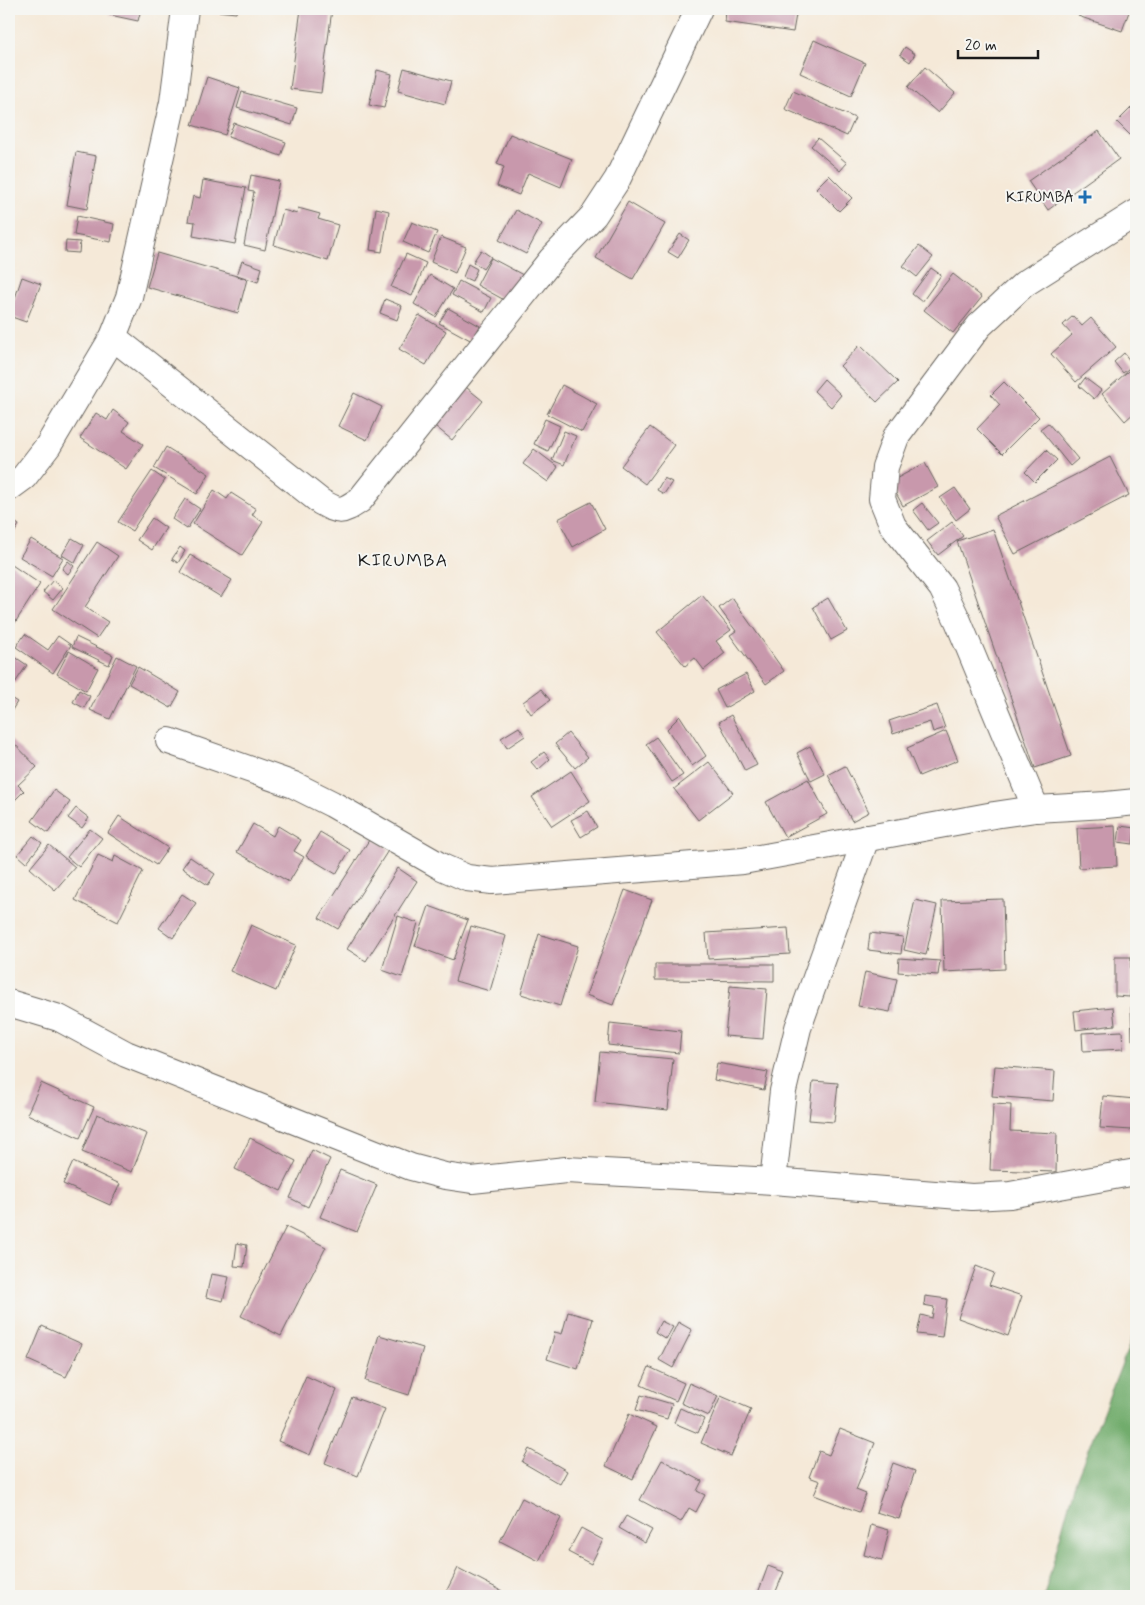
<svg xmlns="http://www.w3.org/2000/svg" width="1145" height="1605" font-family="Mynerve,sans-serif">
	<rect width="100%" height="100%" fill="#f6f6f2"/>
	<filter id="ink" filterUnits="userSpaceOnUse"><feTurbulence type="fractalNoise" baseFrequency=".02" numOctaves="2"/><feDisplacementMap in="SourceGraphic" scale="10" xChannelSelector="R" yChannelSelector="G"/><feConvolveMatrix kernelMatrix="1 2 1 2 8 2 1 2 1" color-interpolation-filters="sRGB"/></filter>
	<filter id="wash" filterUnits="userSpaceOnUse"><feTurbulence type="fractalNoise" baseFrequency=".0096" numOctaves="4" result="noise"/><feDisplacementMap in="SourceGraphic" scale="20" xChannelSelector="R" yChannelSelector="G"/><feGaussianBlur stdDeviation="1.12" result="paint"/><feColorMatrix in="noise" values="0 0 0 0 0 0 0 0 0 0 0 0 0 0 0 0 0 1.4 0 .05"/><feComposite in="paint" operator="in"/></filter>
	<g filter="url(#wash)">
		<rect width="100%" height="100%" fill="#f5e9d8"/>
		<polygon fill="#71ac6c" stroke="#466444" points="1136,1328 1136,1596 1044,1596 1074,1485"/>
		<g id="blocks">
			<g fill="#c898ac">
				<polygon points="111,9 141,9 138,21 110,15"/>
				<polygon points="207,9 237,9 236,13 207,10"/>
				<polygon points="301,9 332,9 321,93 290,89"/>
				<polygon points="726,9 797,9 793,32 725,22"/>
				<polygon points="1081,9 1130,9 1122,31 1078,16"/>
				<polygon points="814,40 865,63 851,96 800,73"/>
				<polygon points="905,47 915,54 910,62 900,55"/>
				<polygon points="925,67 955,93 938,113 908,87"/>
				<polygon points="404,68 451,81 445,104 398,91"/>
				<polygon points="377,70 392,74 384,108 369,105"/>
				<polygon points="207,77 240,88 225,135 192,125"/>
				<polygon points="793,91 855,118 847,136 785,109"/>
				<polygon points="242,92 297,108 292,125 237,108"/>
				<polygon points="1136,103 1136,141 1117,122"/>
				<polygon points="234,123 286,142 281,156 228,137"/>
				<polygon points="1099,131 1119,159 1048,210 1028,181"/>
				<polygon points="510,134 572,159 561,187 528,173 519,195 497,186 504,167 497,164"/>
				<polygon points="818,138 847,163 840,171 811,146"/>
				<polygon points="76,152 96,156 87,209 67,205"/>
				<polygon points="251,175 279,181 265,250 244,245 254,192 248,191"/>
				<polygon points="829,175 852,198 839,211 816,188"/>
				<polygon points="203,180 246,188 235,244 193,236 195,222 188,221 193,196 200,198"/>
				<polygon points="628,202 665,224 633,279 596,258"/>
				<polygon points="298,208 320,214 318,219 338,225 328,261 274,245 283,210 297,214"/>
				<polygon points="376,208 389,211 382,252 370,250"/>
				<polygon points="516,210 542,224 526,254 499,240"/>
				<polygon points="77,216 114,224 111,242 74,235"/>
				<polygon points="412,222 437,232 428,253 403,242"/>
				<polygon points="680,234 689,240 678,258 668,252"/>
				<polygon points="441,237 466,247 455,273 431,262"/>
				<polygon points="66,241 80,242 79,253 65,252"/>
				<polygon points="919,246 933,257 917,277 903,266"/>
				<polygon points="481,250 491,257 483,269 473,262"/>
				<polygon points="157,253 247,279 238,313 147,287"/>
				<polygon points="406,254 426,263 412,296 391,287"/>
				<polygon points="491,258 523,275 508,302 477,285"/>
				<polygon points="242,261 262,268 258,282 237,275"/>
				<polygon points="468,264 477,269 472,281 463,277"/>
				<polygon points="931,268 941,275 922,302 912,294"/>
				<polygon points="953,274 982,297 953,333 924,310"/>
				<polygon points="430,275 453,289 436,317 414,304"/>
				<polygon points="22,277 41,284 26,322 9,316"/>
				<polygon points="459,281 491,298 484,312 452,295"/>
				<polygon points="385,299 402,306 397,320 380,313"/>
				<polygon points="448,308 480,326 472,341 439,323"/>
				<polygon points="419,315 446,331 426,365 399,349"/>
				<polygon points="1073,316 1082,326 1091,318 1116,347 1076,382 1051,354 1072,335 1063,325"/>
				<polygon points="860,345 898,382 877,402 840,366"/>
				<polygon points="1124,353 1133,365 1123,373 1114,362"/>
				<polygon points="1135,365 1136,411 1125,421 1102,394"/>
				<polygon points="1085,378 1101,390 1094,399 1079,386"/>
				<polygon points="824,379 841,395 831,407 814,391"/>
				<polygon points="1004,382 1039,417 1002,454 977,429 1000,405 991,395"/>
				<polygon points="461,383 483,401 452,440 430,422"/>
				<polygon points="562,385 597,404 582,432 547,414"/>
				<polygon points="354,393 382,407 367,440 338,426"/>
				<polygon points="113,410 129,422 123,431 143,444 126,469 80,438 96,413 107,420"/>
				<polygon points="545,419 560,426 548,451 534,444"/>
				<polygon points="1048,423 1078,459 1070,466 1040,429"/>
				<polygon points="650,427 674,445 645,484 621,466"/>
				<polygon points="564,431 576,436 564,465 552,460"/>
				<polygon points="166,447 209,474 197,494 154,468"/>
				<polygon points="534,449 558,467 548,482 523,464"/>
				<polygon points="1046,450 1057,460 1035,482 1025,472"/>
				<polygon points="1110,457 1129,495 1015,554 995,516"/>
				<polygon points="925,463 938,487 903,506 890,482"/>
				<polygon points="152,471 165,480 132,531 118,522"/>
				<polygon points="664,478 672,482 664,494 657,490"/>
				<polygon points="955,488 970,509 956,520 940,498"/>
				<polygon points="214,490 227,499 231,493 256,509 252,515 263,522 242,555 193,524"/>
				<polygon points="185,499 200,509 187,529 172,519"/>
				<polygon points="591,502 605,529 573,547 558,519"/>
				<polygon points="922,503 938,523 928,530 913,510"/>
				<polygon points="9,518 19,525 9,541"/>
				<polygon points="152,518 166,528 152,550 137,540"/>
				<polygon points="952,522 963,536 938,555 927,541"/>
				<polygon points="993,529 1071,756 1035,768 957,541"/>
				<polygon points="72,538 84,545 75,563 62,555"/>
				<polygon points="31,539 63,558 52,576 20,557"/>
				<polygon points="97,542 118,556 85,607 108,622 97,638 53,609"/>
				<polygon points="180,547 185,551 178,563 172,559"/>
				<polygon points="190,555 232,580 221,597 180,572"/>
				<polygon points="68,561 74,566 68,574 62,569"/>
				<polygon points="9,563 40,584 9,632"/>
				<polygon points="53,580 63,588 53,600 43,592"/>
				<polygon points="702,595 731,630 716,641 725,653 704,670 695,658 685,666 657,632"/>
				<polygon points="732,598 784,671 766,684 730,635 736,631 719,608"/>
				<polygon points="828,598 847,631 831,640 813,607"/>
				<polygon points="25,634 48,650 58,636 71,645 53,673 16,647"/>
				<polygon points="76,637 113,655 109,665 72,647"/>
				<polygon points="69,651 98,668 86,691 57,674"/>
				<polygon points="9,653 27,665 15,683 9,679"/>
				<polygon points="117,656 136,666 110,719 90,710"/>
				<polygon points="138,667 180,692 171,708 129,684"/>
				<polygon points="746,674 755,691 725,708 716,690"/>
				<polygon points="541,689 550,700 531,714 523,702"/>
				<polygon points="79,690 90,696 84,708 73,702"/>
				<polygon points="9,697 17,702 9,715"/>
				<polygon points="937,705 945,728 933,732 930,722 893,734 889,721"/>
				<polygon points="731,715 757,765 745,771 719,722"/>
				<polygon points="680,716 706,756 692,766 667,729"/>
				<polygon points="519,727 525,736 507,748 501,738"/>
				<polygon points="946,731 958,760 919,776 907,748"/>
				<polygon points="568,733 588,757 575,768 555,744"/>
				<polygon points="656,737 683,775 672,782 646,744"/>
				<polygon points="9,738 37,767 18,785 24,791 9,806"/>
				<polygon points="810,746 825,774 811,781 797,753"/>
				<polygon points="544,752 550,759 538,770 531,762"/>
				<polygon points="709,762 733,793 698,820 674,789"/>
				<polygon points="845,766 869,812 852,821 828,775"/>
				<polygon points="571,771 590,801 552,826 532,797"/>
				<polygon points="808,779 827,814 785,837 766,802"/>
				<polygon points="54,790 70,802 48,833 32,821"/>
				<polygon points="76,808 89,818 82,828 68,818"/>
				<polygon points="588,811 597,827 581,837 571,820"/>
				<polygon points="119,816 168,848 156,865 108,833"/>
				<polygon points="253,824 273,836 278,826 301,840 294,851 304,857 289,882 237,852"/>
				<polygon points="1115,826 1117,866 1079,868 1077,828"/>
				<polygon points="1120,826 1135,828 1133,844 1118,842"/>
				<polygon points="90,829 102,838 79,867 67,857"/>
				<polygon points="320,832 350,850 336,874 306,856"/>
				<polygon points="33,836 42,843 26,863 17,855"/>
				<polygon points="371,837 389,849 338,929 319,918"/>
				<polygon points="49,845 75,867 55,890 30,868"/>
				<polygon points="98,855 113,862 115,856 143,871 118,922 75,900"/>
				<polygon points="190,857 215,874 208,885 182,868"/>
				<polygon points="398,868 417,881 366,961 347,949"/>
				<polygon points="625,890 652,900 613,1005 586,995"/>
				<polygon points="182,894 196,903 173,938 159,928"/>
				<polygon points="1003,899 1005,969 944,972 942,901"/>
				<polygon points="915,900 937,905 926,955 904,950"/>
				<polygon points="429,906 468,920 453,960 415,946"/>
				<polygon points="398,916 418,923 402,977 382,970"/>
				<polygon points="251,925 296,945 276,991 230,971"/>
				<polygon points="471,926 506,936 490,991 455,981"/>
				<polygon points="788,928 790,954 708,959 706,933"/>
				<polygon points="870,933 903,937 901,954 868,950"/>
				<polygon points="539,934 578,946 560,1006 521,994"/>
				<polygon points="1115,957 1131,957 1130,997 1115,996"/>
				<polygon points="899,958 940,961 938,975 898,972"/>
				<polygon points="655,964 774,964 774,981 655,980"/>
				<polygon points="865,972 897,979 890,1012 858,1006"/>
				<polygon points="730,986 767,989 763,1039 725,1036"/>
				<polygon points="1113,1007 1115,1025 1076,1030 1074,1011"/>
				<polygon points="1131,1007 1136,1007 1136,1040 1132,1040"/>
				<polygon points="610,1023 681,1031 679,1053 608,1045"/>
				<polygon points="1122,1031 1123,1049 1083,1051 1082,1033"/>
				<polygon points="600,1052 673,1059 668,1110 595,1102"/>
				<polygon points="717,1063 768,1072 764,1090 714,1080"/>
				<polygon points="995,1066 1055,1071 1053,1101 992,1096"/>
				<polygon points="813,1081 838,1083 834,1122 809,1120"/>
				<polygon points="41,1083 94,1107 80,1138 27,1114"/>
				<polygon points="1103,1096 1135,1099 1132,1130 1100,1128"/>
				<polygon points="993,1104 1011,1105 1010,1131 1057,1133 1056,1172 990,1170"/>
				<polygon points="97,1114 147,1134 132,1172 82,1152"/>
				<polygon points="250,1138 296,1161 281,1191 235,1169"/>
				<polygon points="312,1150 330,1159 308,1207 290,1198"/>
				<polygon points="73,1162 120,1184 110,1205 63,1184"/>
				<polygon points="340,1170 377,1185 357,1232 320,1217"/>
				<polygon points="286,1227 326,1247 281,1336 241,1316"/>
				<polygon points="237,1243 247,1245 244,1267 234,1266"/>
				<polygon points="976,1266 994,1273 989,1285 1022,1296 1008,1336 958,1318"/>
				<polygon points="211,1274 229,1277 223,1301 206,1297"/>
				<polygon points="925,1296 947,1299 942,1337 917,1334 921,1315 932,1318 934,1307 924,1305"/>
				<polygon points="568,1312 593,1319 578,1369 547,1359 555,1332 562,1334"/>
				<polygon points="661,1321 673,1327 666,1339 655,1332"/>
				<polygon points="678,1322 692,1330 673,1368 659,1360"/>
				<polygon points="42,1326 82,1344 66,1377 28,1360"/>
				<polygon points="379,1335 423,1348 409,1395 365,1381"/>
				<polygon points="649,1367 684,1383 676,1401 641,1385"/>
				<polygon points="306,1376 337,1390 310,1455 278,1441"/>
				<polygon points="689,1383 718,1396 709,1416 681,1403"/>
				<polygon points="641,1395 672,1404 667,1419 636,1410"/>
				<polygon points="721,1396 751,1409 731,1456 701,1443"/>
				<polygon points="352,1397 385,1409 358,1476 325,1463"/>
				<polygon points="680,1408 704,1419 698,1433 674,1423"/>
				<polygon points="629,1414 657,1427 633,1479 606,1466"/>
				<polygon points="840,1429 875,1443 856,1490 866,1494 859,1512 814,1495 820,1481 809,1477 819,1451 829,1455"/>
				<polygon points="529,1449 567,1471 560,1484 522,1462"/>
				<polygon points="662,1460 702,1481 697,1491 705,1495 696,1512 689,1508 681,1522 640,1500"/>
				<polygon points="893,1463 915,1471 899,1519 876,1512"/>
				<polygon points="522,1498 561,1518 539,1561 500,1541"/>
				<polygon points="626,1516 652,1530 645,1543 619,1528"/>
				<polygon points="871,1525 889,1530 882,1560 864,1555"/>
				<polygon points="581,1528 603,1540 591,1564 568,1552"/>
				<polygon points="768,1566 784,1572 774,1596 765,1596 758,1593"/>
				<polygon points="458,1568 502,1591 500,1596 458,1596 447,1590"/>
			</g>
		</g>
	</g>
	<g filter="url(#ink)">
		<use href="#blocks" fill-opacity="0" stroke="#68645e" stroke-width="1"/>
		<g fill="none" stroke-linecap="round" stroke-linejoin="round">
			<g stroke="#68645e" stroke-width="28">
				<g id="minor">
					<path d="M113,337l208,165c20,11 20,10 39,-2l191,-240 43,-45 23,-35 82,-171"/>
					<polyline points="9,488 24,477 48,446 113,337 129,297 173,102 185,9"/>
					<polyline points="169,741 294,785 332,804 442,867 467,878 492,881 743,861 994,815 1036,809 1106,805 1136,802"/>
					<polyline points="1036,809 958,621 942,588 893,526 882,499 885,467 896,437 979,326 1024,284 1136,213"/>
					<polyline points="9,1003 59,1018 126,1054 411,1167 445,1176 472,1180 566,1170 773,1181 972,1197 1010,1195 1136,1172"/>
					<polyline points="773,1181 783,1091 798,1028 866,838"/>
				</g>
			</g>
			<use href="#minor" stroke="#fff" stroke-width="26"/>
		</g>
	</g>
	<path fill="#1f6fb2" stroke="#f6f6f2" stroke-width="2" d="M1082.5 189.5h5v5h5v5h-5v5h-5v-5h-5v-5h5z"/>
	<g text-anchor="middle" stroke-width="4" stroke-linejoin="round" paint-order="stroke">
		<g font-size="15" fill="#1c1c1c" stroke="#f6f6f2" text-anchor="end">
			<text x="1074" y="202">KIRUMBA</text>
		</g>
		<g font-size="18" letter-spacing="1" fill="#1c1c1c" stroke="#f6f6f2">
			<text x="403" y="566">KIRUMBA</text>
		</g>
	</g>
	<rect width="1145" height="1605" fill="none" stroke="#f6f6f2" stroke-width="30"/>
	<path d="M958 50v8h80v-8" fill="none" stroke="#1c1c1c" stroke-width="2.5"/>
	<text x="965" y="50" font-size="15" fill="#1c1c1c" stroke="#f6f6f2" stroke-width="4" paint-order="stroke">20 m</text>
</svg>
